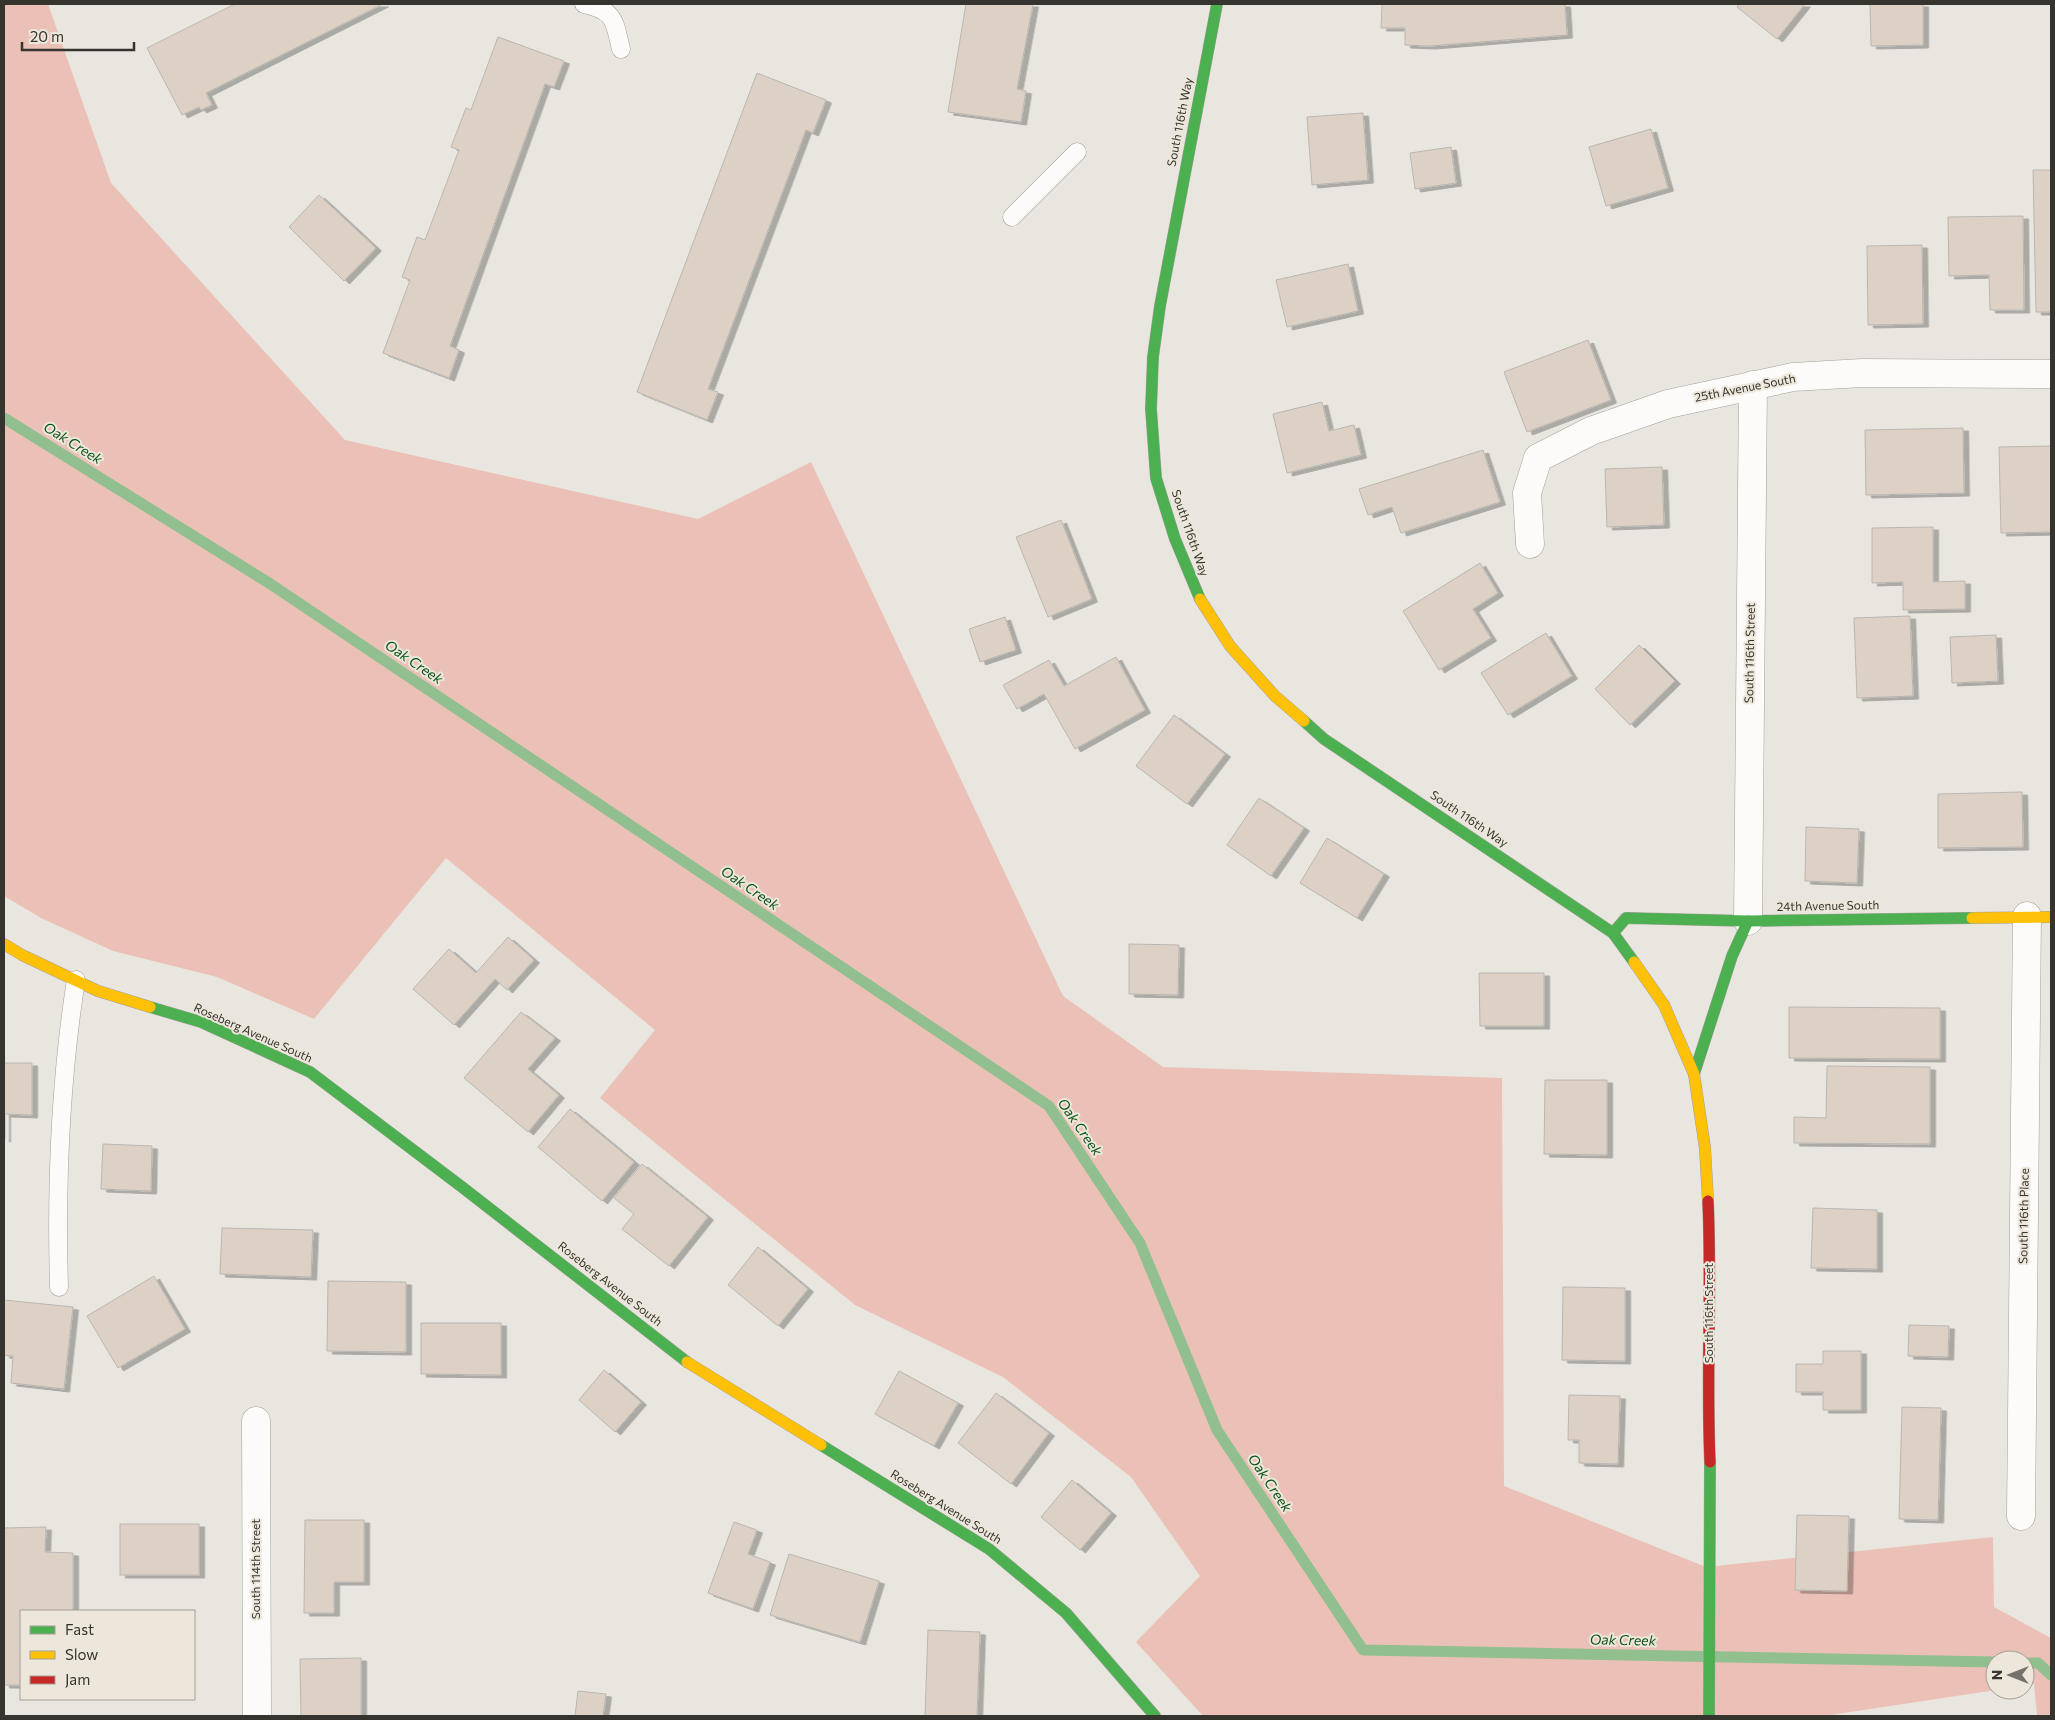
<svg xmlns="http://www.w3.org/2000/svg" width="2055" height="1720" font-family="Commissioner,sans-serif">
	<defs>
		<filter id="shadow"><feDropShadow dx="5.5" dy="3" stdDeviation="0" flood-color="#0004"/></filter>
	</defs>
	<rect width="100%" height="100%" fill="#e9e6df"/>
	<polygon fill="#ebc1b7" points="4,4 48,4 111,183 345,440 698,519 811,462 1063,996 1163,1067 1502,1078 1504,1486 1706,1567 1993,1537 1994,1607 2051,1638 2051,1716 2037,1716 2034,1684 2025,1686 2025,1660 1995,1660 1996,1690 1824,1716 1203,1716 1136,1642 1200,1576 1131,1477 1003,1377 855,1305 600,1098 655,1030 446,858 314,1019 217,977 113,951 41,918 4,896"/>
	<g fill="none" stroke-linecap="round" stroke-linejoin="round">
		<g stroke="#92bf90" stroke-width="11">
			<polyline points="4,418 269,583 1049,1106 1140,1243 1217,1430 1363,1650 1995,1662"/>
			<polyline points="2025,1663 2038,1663 2051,1675"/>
		</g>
	</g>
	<g fill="#ddd1c5" stroke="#b9b6b1" filter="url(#shadow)">
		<polygon points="235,4 383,4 206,93 212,105 201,110 199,107 182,115 147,48"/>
		<polygon points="966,4 1033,4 1017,89 1026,91 1021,122 948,112"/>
		<polygon points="1382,4 1565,4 1567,35 1430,46 1405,45 1405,28 1381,28"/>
		<polygon points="1739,4 1805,4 1777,39 1737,7"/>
		<polygon points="1870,4 1923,4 1923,45 1871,46"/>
		<polygon points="498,37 564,61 554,87 545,84 450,346 459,350 449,378 383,353 410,280 402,277 417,237 425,240 459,150 451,147 466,108 471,110"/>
		<polygon points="757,73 826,100 813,133 806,130 708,389 718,392 707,420 637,392"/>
		<polygon points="1363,113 1368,180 1312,185 1307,117"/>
		<polygon points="1651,129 1668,188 1606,206 1589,147"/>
		<polygon points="1451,147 1456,183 1415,189 1410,153"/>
		<polygon points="2033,170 2051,170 2051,312 2036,312"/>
		<polygon points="319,195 376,248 344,281 289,227"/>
		<polygon points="2023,216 2024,310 1990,310 1989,275 1949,276 1948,217"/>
		<polygon points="1922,245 1923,324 1868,325 1867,246"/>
		<polygon points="1348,264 1358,311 1287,327 1276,280"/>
		<polygon points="1588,340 1611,400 1527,432 1504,372"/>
		<polygon points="1322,402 1329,431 1354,425 1361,455 1287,473 1273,414"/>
		<polygon points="1963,428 1964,493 1866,495 1865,430"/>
		<polygon points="2051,446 2051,532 2001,533 1999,447"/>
		<polygon points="1483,450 1500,502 1401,533 1392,507 1368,515 1359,489"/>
		<polygon points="1662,467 1664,525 1607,527 1605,469"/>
		<polygon points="1061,520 1092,599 1048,617 1016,537"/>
		<polygon points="1933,527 1933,582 1965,581 1965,609 1903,610 1903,582 1872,583 1872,528"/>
		<polygon points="1480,563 1498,593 1473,609 1491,638 1439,670 1403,611"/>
		<polygon points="1910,616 1913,696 1857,698 1854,618"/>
		<polygon points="1005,617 1016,650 980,662 969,629"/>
		<polygon points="1546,633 1572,676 1508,715 1481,673"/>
		<polygon points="1996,635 1998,681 1952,683 1950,637"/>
		<polygon points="1639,645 1675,681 1630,725 1595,689"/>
		<polygon points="1116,657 1145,710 1075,749 1044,694 1017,709 1003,685 1049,660 1064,686"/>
		<polygon points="1174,715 1225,754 1187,804 1136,766"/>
		<polygon points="2022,792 2023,847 1938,848 1938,794"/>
		<polygon points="1259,798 1304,828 1271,876 1227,845"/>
		<polygon points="1806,827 1859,829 1857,883 1805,881"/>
		<polygon points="1327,838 1384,874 1357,918 1300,883"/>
		<polygon points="508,937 534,960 507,990 495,979 454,1025 413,989 449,949 476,973"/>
		<polygon points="1129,944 1179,945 1178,995 1129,994"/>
		<polygon points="1479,973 1544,973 1544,1026 1480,1026"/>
		<polygon points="1789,1007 1940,1008 1940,1059 1789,1058"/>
		<polygon points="521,1012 555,1038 528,1069 559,1095 528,1132 464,1078"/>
		<polygon points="4,1063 32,1063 32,1115 5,1114 5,1139 4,1139"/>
		<polygon points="1827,1066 1930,1067 1930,1144 1794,1143 1794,1117 1826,1118"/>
		<polygon points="1545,1080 1607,1080 1607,1155 1544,1154"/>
		<polygon points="570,1109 634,1162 602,1201 538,1147"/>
		<polygon points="103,1144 152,1146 151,1191 101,1189"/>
		<polygon points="642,1164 708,1217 669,1266 622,1229 634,1214 614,1198"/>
		<polygon points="1813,1208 1877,1210 1877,1269 1811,1268"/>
		<polygon points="222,1228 313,1230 311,1277 220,1274"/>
		<polygon points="758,1247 808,1289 778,1326 728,1285"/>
		<polygon points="154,1276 185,1329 118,1368 87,1316"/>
		<polygon points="328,1281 406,1282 406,1352 327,1351"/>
		<polygon points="1563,1287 1625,1288 1625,1361 1562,1360"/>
		<polygon points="4,1300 73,1307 64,1389 11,1383 13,1356 4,1355"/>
		<polygon points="421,1323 501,1323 501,1375 421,1374"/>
		<polygon points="1909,1325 1949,1326 1948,1357 1908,1356"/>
		<polygon points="1823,1351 1861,1351 1861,1410 1823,1410 1823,1392 1796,1392 1796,1364 1823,1364"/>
		<polygon points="604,1370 641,1402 615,1432 579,1400"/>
		<polygon points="899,1371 958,1403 934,1446 875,1414"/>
		<polygon points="996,1393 1049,1433 1011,1484 958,1443"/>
		<polygon points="1569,1395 1620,1396 1618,1464 1579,1463 1579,1440 1568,1440"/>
		<polygon points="1902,1407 1941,1408 1938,1520 1899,1519"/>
		<polygon points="1072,1480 1111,1513 1080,1550 1041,1517"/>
		<polygon points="1797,1515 1849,1516 1847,1591 1795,1590"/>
		<polygon points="305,1520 364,1520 364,1582 334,1582 334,1613 304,1613"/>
		<polygon points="734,1522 757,1530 748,1554 770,1562 753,1609 708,1593"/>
		<rect x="120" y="1524" width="79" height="51"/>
		<polygon points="46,1527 45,1552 73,1553 73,1611 21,1611 21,1685 4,1685 4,1528"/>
		<polygon points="789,1554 879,1581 860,1642 770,1615"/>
		<polygon points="928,1630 980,1632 977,1716 925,1716"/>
		<polygon points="361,1658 361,1716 301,1716 300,1659"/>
		<polygon points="578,1691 606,1694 603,1716 575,1716"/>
	</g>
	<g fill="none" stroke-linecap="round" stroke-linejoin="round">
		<g stroke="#a3a19b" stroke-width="19">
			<g id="lane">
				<path d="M584,4c32,7 30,17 37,45"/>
				<polyline points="1012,217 1077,152"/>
				<path d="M59,1287c-3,-103 1,-205 17,-307"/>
			</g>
		</g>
		<g stroke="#a3a19b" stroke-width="29">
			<g id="street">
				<polyline points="1530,544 1527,493 1538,458 1591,431 1668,404 1793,377 1862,373 2051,374"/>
				<polyline points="1748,921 1753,385"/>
				<polyline points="256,1421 257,1716"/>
				<polyline points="2021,1516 2027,916"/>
			</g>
		</g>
		<g stroke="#a3a19b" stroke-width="12">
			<g id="fast">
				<polyline points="1200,599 1175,539 1156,478 1151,409 1153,357 1160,306 1217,4"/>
				<polyline points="1304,721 1324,739 1613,933 1634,962"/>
				<polyline points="1613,933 1626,918 1748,921 1972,918"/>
				<polyline points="150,1007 201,1022 310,1072 462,1187 687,1362"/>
				<polyline points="1694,1074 1732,956 1748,921"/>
				<polyline points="821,1445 989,1549 1066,1613 1155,1716"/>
				<polyline points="1709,1716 1710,1462"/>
			</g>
		</g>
		<g stroke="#a3a19b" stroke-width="12">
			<g id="slow">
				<polyline points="1200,599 1230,646 1275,696 1304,721"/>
				<polyline points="1972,918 2051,917"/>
				<polyline points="4,944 22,955 98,991 150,1007"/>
				<polyline points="1634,962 1664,1005 1694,1074 1705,1148 1708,1201"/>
				<polyline points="687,1362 821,1445"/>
			</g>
		</g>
		<g stroke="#a3a19b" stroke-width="12">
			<path id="jam" d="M1708,1201c4,87 -2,174 2,261"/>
		</g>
		<use href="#lane" stroke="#fcfbfa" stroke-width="18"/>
		<use href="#street" stroke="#fcfbfa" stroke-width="28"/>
		<use href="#fast" stroke="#4caf50" stroke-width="11"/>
		<use href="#slow" stroke="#ffc107" stroke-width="11"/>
		<use href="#jam" stroke="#c62828" stroke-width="11"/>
	</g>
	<g text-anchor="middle" stroke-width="4" stroke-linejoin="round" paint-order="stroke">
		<g font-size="12" fill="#36342f" stroke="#ede7db">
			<text transform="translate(1180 122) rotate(-79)" y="4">South 116th Way</text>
			<text transform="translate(1745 388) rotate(-11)" y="4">25th Avenue South</text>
			<text transform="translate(1190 533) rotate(71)" y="4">South 116th Way</text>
			<text transform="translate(1750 653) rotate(-89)" y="4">South 116th Street</text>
			<text transform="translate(1469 819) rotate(34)" y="4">South 116th Way</text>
			<text transform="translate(1828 906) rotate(-1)" y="4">24th Avenue South</text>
			<text transform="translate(253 1033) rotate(24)" y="4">Roseberg Avenue South</text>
			<text transform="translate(2024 1216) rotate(-89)" y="4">South 116th Place</text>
			<text transform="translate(610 1284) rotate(38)" y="4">Roseberg Avenue South</text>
			<text transform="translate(1709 1313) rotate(-90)" y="4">South 116th Street</text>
			<text transform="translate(946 1507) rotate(32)" y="4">Roseberg Avenue South</text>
			<text transform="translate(256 1569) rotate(-90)" y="4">South 114th Street</text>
		</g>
		<g font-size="14" font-style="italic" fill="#0b5417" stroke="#ede7db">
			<text transform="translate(73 443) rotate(32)" y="5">Oak Creek</text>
			<text transform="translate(414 662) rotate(34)" y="5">Oak Creek</text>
			<text transform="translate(750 888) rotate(34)" y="5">Oak Creek</text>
			<text transform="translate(1080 1127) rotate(55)" y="5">Oak Creek</text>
			<text transform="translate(1270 1483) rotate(56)" y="5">Oak Creek</text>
			<text transform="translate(1623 1640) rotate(1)" y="5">Oak Creek</text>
		</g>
	</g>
	<rect width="2055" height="1720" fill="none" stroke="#36342f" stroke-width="10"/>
	<rect x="20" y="1610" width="175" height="90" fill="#ede7db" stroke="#a49f96"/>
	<rect x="30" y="1626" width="25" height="8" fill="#4caf50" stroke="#a49f96"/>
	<text x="65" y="1635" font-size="15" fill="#36342f">Fast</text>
	<rect x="30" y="1651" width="25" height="8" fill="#ffc107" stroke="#a49f96"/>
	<text x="65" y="1660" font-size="15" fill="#36342f">Slow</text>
	<rect x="30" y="1676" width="25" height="8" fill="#c62828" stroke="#a49f96"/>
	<text x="65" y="1685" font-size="15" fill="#36342f">Jam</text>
	<g transform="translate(2010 1675) rotate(270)"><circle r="24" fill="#ede7db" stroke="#a49f96"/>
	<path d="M0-4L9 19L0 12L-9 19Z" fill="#75726d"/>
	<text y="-8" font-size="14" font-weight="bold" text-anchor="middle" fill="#36342f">N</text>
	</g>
	<path d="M22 42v8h112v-8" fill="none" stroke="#36342f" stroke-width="2.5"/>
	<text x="30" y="42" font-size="15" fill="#36342f" stroke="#ede7db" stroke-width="4" paint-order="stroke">20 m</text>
</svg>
